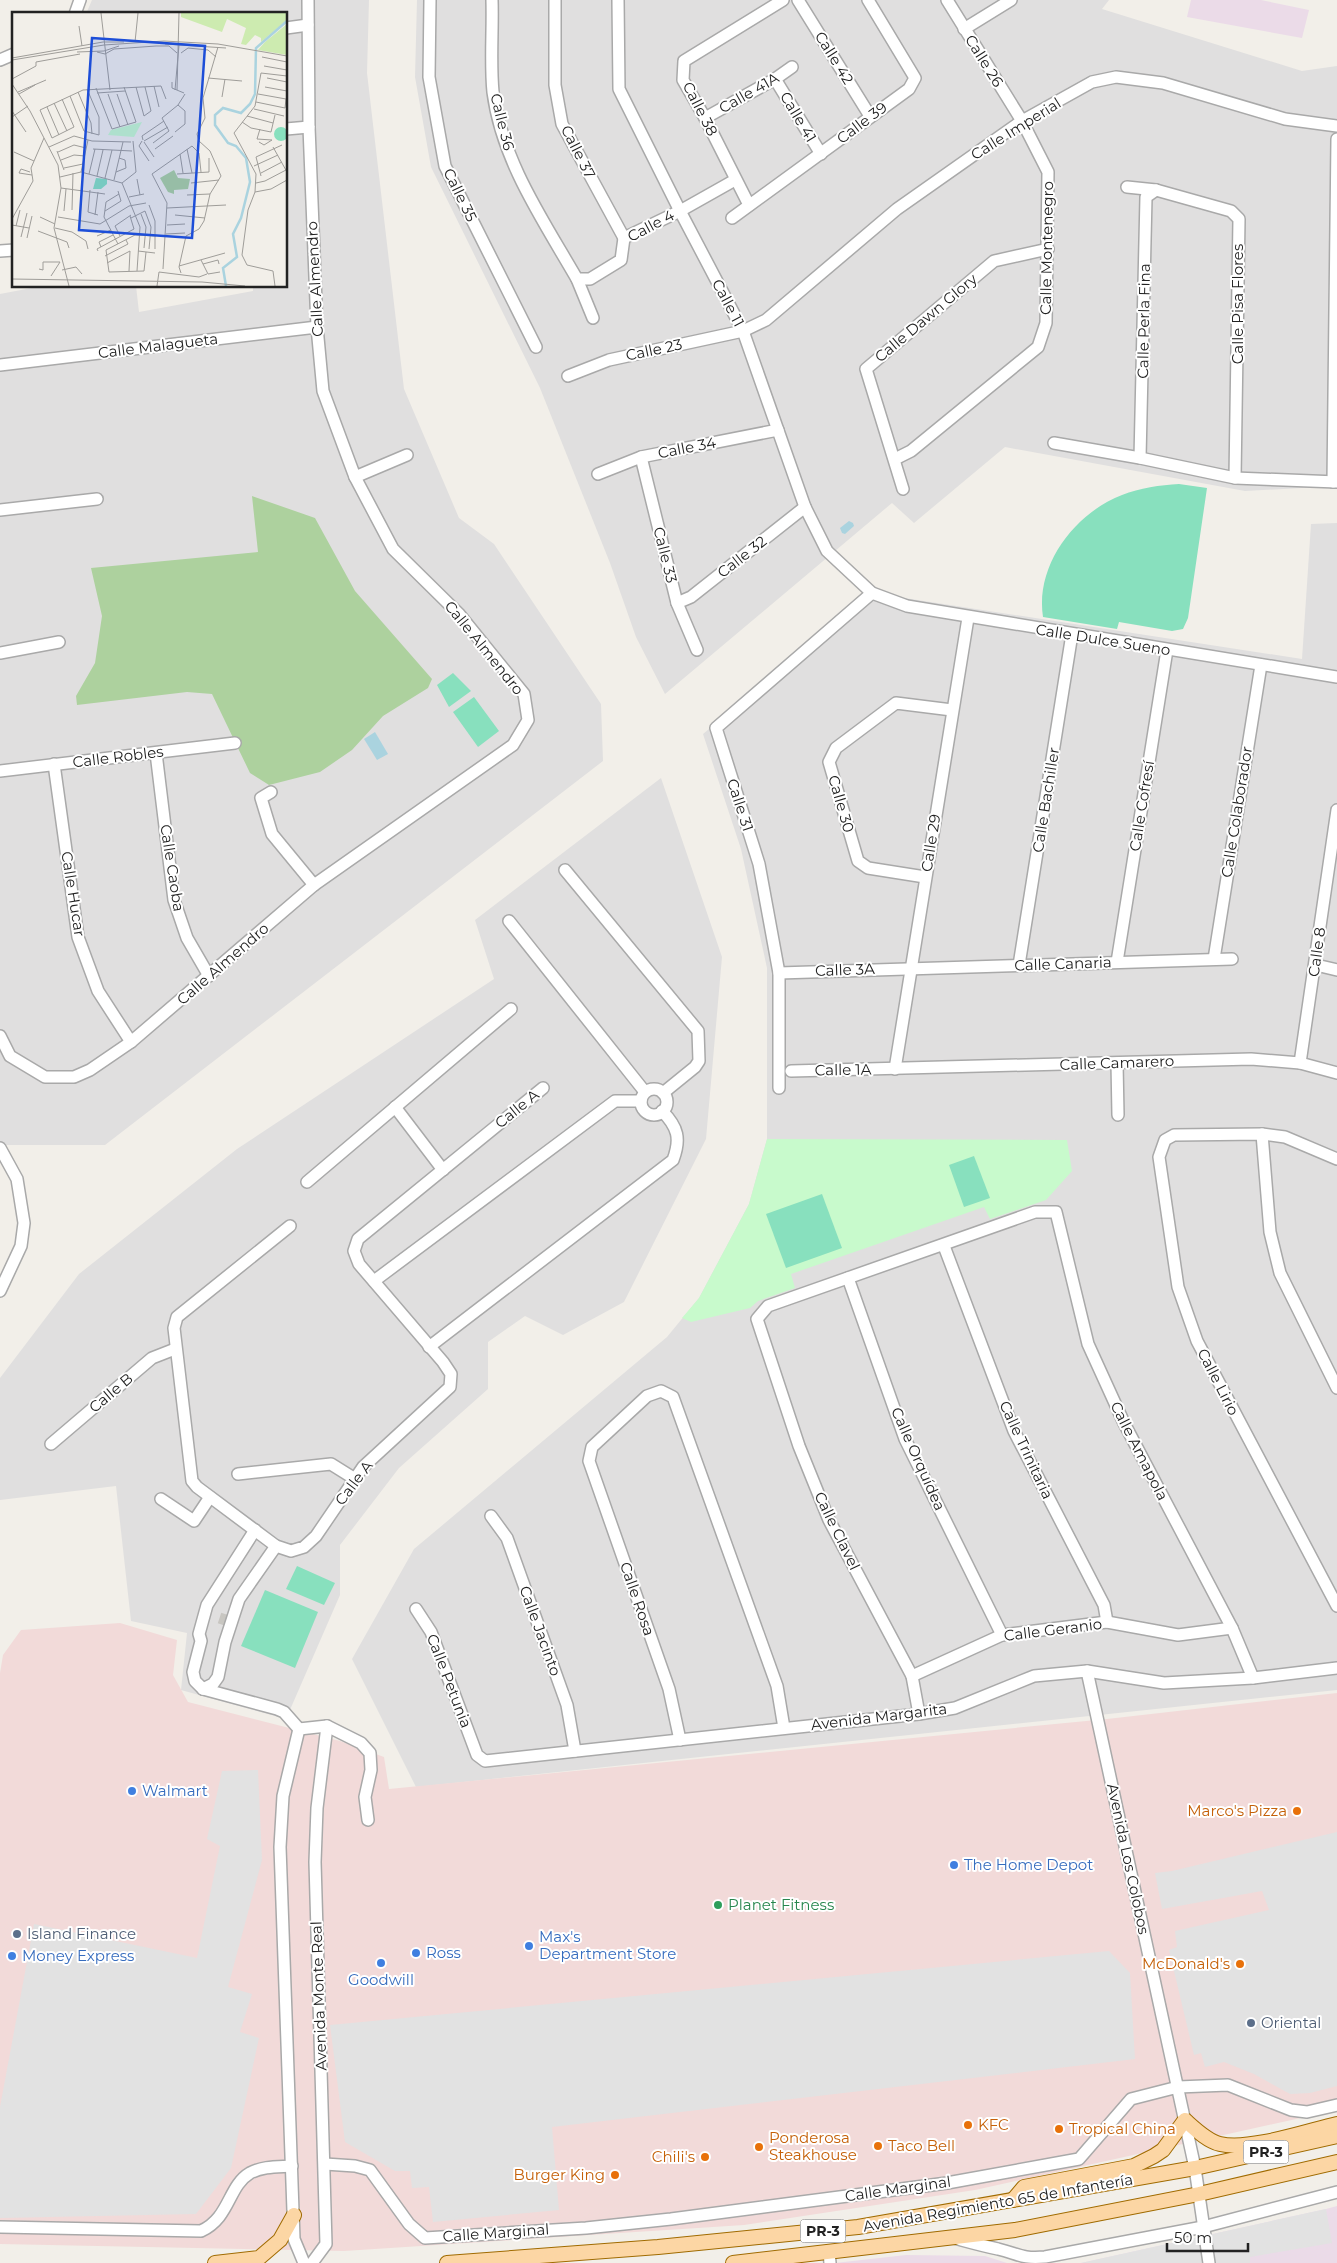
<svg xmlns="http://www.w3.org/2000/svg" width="1337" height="2263" font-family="Montserrat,sans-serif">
	<rect width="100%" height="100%" fill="#f2efe9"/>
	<g fill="#e0dfdf">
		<polygon points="92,0 369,0 367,73 404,389 459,518 494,544 601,704 603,761 105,1145 0,1145 0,294 42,286 136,286 139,312 253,291 253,286 286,286 286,14 86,14"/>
		<polygon points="417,0 1109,0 1102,9 1302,71 1337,66 1337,486 1245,491 1005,447 914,523 892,503 665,694 636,637 610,563 540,388 431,167 415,77"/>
		<polygon points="1337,523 1337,1690 416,1787 352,1659 414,1549 667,1337 699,1298 749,1204 767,1139 767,968 741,849 703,734 872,593 1302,659 1311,524"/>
		<polygon points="661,778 722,957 706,1139 624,1302 563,1335 525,1316 488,1342 488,1389 399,1468 340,1545 340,1595 286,1719 181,1690 187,1633 131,1621 116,1486 0,1500 0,1378 79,1274 237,1149 494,979 475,920"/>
	</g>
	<polygon fill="#f2dad9" points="120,1623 177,1640 173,1675 188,1702 340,1741 384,1757 389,1789 1107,1719 1337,1693 1337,2110 975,2190 744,2225 344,2251 0,2244 0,1673 3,1655 21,1630"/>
	<g fill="#ebdbe8">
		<polygon points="1191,0 1261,0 1309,10 1302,38 1187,17"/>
		<polygon points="1337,2206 1337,2263 1081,2263 1326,2209"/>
		<polygon points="906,2255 985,2256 1007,2263 835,2263"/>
	</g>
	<polygon fill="#add19e" points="252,496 315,518 355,591 432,679 428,688 383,716 352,750 320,772 269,785 250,773 212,694 187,692 77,705 76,696 95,663 102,616 91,568 258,552"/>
	<polygon fill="#c8facc" points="767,1139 1067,1140 1072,1171 1046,1200 990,1219 984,1207 791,1274 795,1288 758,1301 750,1308 691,1322 682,1318 699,1298 749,1204"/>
	<g fill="#88e0be">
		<path d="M1179,484l28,4 -19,130 -5,11 -11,2 -53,-9 -2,7 -74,-12c-8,-52 32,-104 79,-122 18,-7 38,-10 57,-11z"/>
		<polygon points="453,673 471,691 449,707 437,685"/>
		<polygon points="474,697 499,731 478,747 453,712"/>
		<polygon points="974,1156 990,1198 964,1207 949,1165"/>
		<polygon points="822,1194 842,1248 786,1268 766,1214"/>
		<polygon points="297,1566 335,1583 324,1605 286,1589"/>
		<polygon points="265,1590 318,1612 295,1668 241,1646"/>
	</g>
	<g fill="#e2e2e2">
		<polygon points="258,1770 262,1860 228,1987 252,1994 240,2032 259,2038 231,2168 196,2214 0,2218 0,2107 34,1924 197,1958 220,1846 207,1839 222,1771"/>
		<polygon points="1337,1832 1337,2086 1310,2093 1290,2094 1254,2074 1224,2062 1205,2067 1201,2053 1194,2055 1169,1950 1177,1947 1175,1931 1269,1910 1262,1891 1162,1909 1155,1873 1172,1871"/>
		<polygon points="1109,1951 1130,1973 1135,2059 552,2127 559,2210 433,2222 429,2187 412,2188 410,2171 395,2171 345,2142 330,2025"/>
		<polygon points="1326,2209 1332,2243 1250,2257 1250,2263 1081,2263"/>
	</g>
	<g fill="#aad3df">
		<polygon points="849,521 853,523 854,526 845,534 842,533 840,528"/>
		<polygon points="375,732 388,754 377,760 364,739"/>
	</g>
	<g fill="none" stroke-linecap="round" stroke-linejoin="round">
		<polyline stroke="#c8c6c1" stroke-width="11" stroke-dasharray="11 5.5" stroke-linecap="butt" points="223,1625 228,1610"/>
		<g stroke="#a9a9a9" stroke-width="14">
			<g id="minor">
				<polyline points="430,0 429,77 445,166 536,347"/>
				<path d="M492,0c1,30 -2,62 1,92 9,69 50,128 84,187h13l31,-19 3,-22 56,-27 55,-31"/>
				<polyline points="555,0 555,85 562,124 624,238"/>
				<polyline points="618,0 619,89 680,211 743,331 805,507 827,551 872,593 907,606 1337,677"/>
				<polyline points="798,0 870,116"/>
				<polyline points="75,14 80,0"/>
				<polyline points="286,28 308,25"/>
				<polyline points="964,29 1011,0"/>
				<polyline points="0,60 14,54"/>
				<polyline points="775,79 821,154"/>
				<polyline points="705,118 775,79 792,67"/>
				<polyline points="286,129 309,127"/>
				<polyline points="1127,187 1156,190 1231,211 1239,219 1235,478"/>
				<polyline points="749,205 705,118 683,80 684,61 783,0"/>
				<polyline points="732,218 909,89 915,78 868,0"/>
				<polyline points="0,251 14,250"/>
				<polyline points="577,279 593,318"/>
				<polyline points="0,365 317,327"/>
				<polyline points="568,376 609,360 743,331 766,320 897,209 1022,121 1092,82 1116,77 1163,83 1285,119 1337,126"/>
				<polyline points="1054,443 1140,458 1235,478 1337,482"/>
				<polyline points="641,457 677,603 697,650"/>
				<polyline points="1140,458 1146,197 1156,190"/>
				<polyline points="895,459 911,451 1038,347 1046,323 1048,172 1022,121 947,0"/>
				<polyline points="598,474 641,457 778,430"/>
				<polyline points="355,477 407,455"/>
				<polyline points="1333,482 1337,139"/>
				<polyline points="903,489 866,369 994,261 1048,249"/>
				<polyline points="0,510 97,499"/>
				<polyline points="677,603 691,597 805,507"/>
				<polyline points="0,653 59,642"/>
				<polyline points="156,753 174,900 187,938 209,976"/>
				<polyline points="54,764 78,937 98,991 131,1042"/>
				<polyline points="0,771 235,743"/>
				<polyline points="271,792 261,798 272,834 314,885"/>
				<polyline points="565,870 698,1031 699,1061 695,1067 663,1093"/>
				<polyline points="925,877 868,868 858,861 829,762 836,748 896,703 952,710"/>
				<polyline points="509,921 645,1092"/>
				<polyline points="1214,959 1261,665"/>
				<polyline points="1117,962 1167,650"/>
				<polyline points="1019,965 1072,634"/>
				<polyline points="1316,965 1337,970"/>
				<polyline points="779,973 1232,959"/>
				<polyline points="0,1036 10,1056 45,1077 74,1077 90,1070 131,1042 314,885 513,745 528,720 524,694 459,614 393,549 355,477 323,391 317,327 309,127 308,0"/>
				<polyline points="1117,1063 1118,1115"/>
				<polyline points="1300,1063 1337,810"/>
				<polyline points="895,1069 968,618"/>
				<polyline points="791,1071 1251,1059 1300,1063 1337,1073"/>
				<polyline points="779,1088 779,973 759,864 716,728 872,593"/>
				<circle cx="654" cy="1102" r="13"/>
				<polyline points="395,1107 443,1170"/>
				<polyline points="1262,1134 1270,1232 1280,1273 1337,1388"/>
				<polyline points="0,1148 17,1179 24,1223 21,1246 0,1291"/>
				<polyline points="1337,1159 1285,1137 1262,1134 1174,1135 1165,1140 1159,1157 1178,1287 1197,1341 1337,1606"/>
				<polyline points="307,1182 511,1009"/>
				<polyline points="290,1226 177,1317 174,1328 192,1481 197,1487 276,1546 291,1551 304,1547 316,1536 363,1467 450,1387 451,1374 443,1362 359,1264 354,1251 358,1239 543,1088"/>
				<polyline points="944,1246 1014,1431 1104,1605 1107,1622"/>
				<polyline points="848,1278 905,1439 1002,1635"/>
				<polyline points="374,1281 615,1101 641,1101"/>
				<path d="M429,1347l244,-187c8,-21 5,-33 -11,-49"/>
				<polyline points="51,1444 152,1358 175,1349"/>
				<polyline points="238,1474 331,1464 355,1479"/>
				<polyline points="161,1499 194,1521 210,1497"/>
				<polyline points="491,1516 507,1538 567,1705 575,1751"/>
				<polyline points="416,1609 431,1632 477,1755 485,1761 919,1714 955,1708 1034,1676 1087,1671 1164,1683 1253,1678 1337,1668"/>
				<polyline points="1087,1671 1195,2168 1209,2263"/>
				<polyline points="912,1676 1002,1635 1107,1622 1178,1635 1232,1628"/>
				<polyline points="203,1689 195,1681 193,1672 201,1641 199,1634 207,1605 255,1530"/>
				<polyline points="203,1689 213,1684 218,1677 225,1642 239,1599 276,1546"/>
				<polyline points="203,1689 277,1709 284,1712 299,1729"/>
				<polyline points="919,1714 912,1676 829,1520 799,1446 757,1319 768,1306 1035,1212 1056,1212 1088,1344 1124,1423 1232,1628 1253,1678"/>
				<polyline points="299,1729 283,1796 280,1847 294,2239 304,2263"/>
				<polyline points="299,1729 327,1726 361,1743 370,1753 371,1770 365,1797 368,1820"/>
				<polyline points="680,1740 669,1689 589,1461 592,1447 647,1396 661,1391 673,1397 777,1686 784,1728"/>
				<polyline points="325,2164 355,2166 370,2170 409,2224 425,2238 586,2228 671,2219 947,2183 1079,2159 1131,2099 1178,2087 1228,2085 1291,2110 1307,2112 1337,2105"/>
				<path d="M0,2227l201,4c29,-13 27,-45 49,-58 13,-7 28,-6 42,-7"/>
				<path d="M954,2238c15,4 29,8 44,11 21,5 23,10 47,8l158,-30 134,-35"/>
				<polyline points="829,2252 830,2263"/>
				<polyline points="312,2263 326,2244 315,1862 317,1808 327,1726"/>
			</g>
		</g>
		<g stroke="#a06b00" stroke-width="16">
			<g id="major">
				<path d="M1013,2200l11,-13 110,-21 20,-10 9,-6 22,-30c9,8 22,21 35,24 29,7 87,-13 117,-20"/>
				<polyline points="215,2263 259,2258 280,2240 294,2215"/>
				<polyline points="447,2263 658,2247 858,2227 1195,2168 1337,2136"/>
				<polyline points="733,2263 1015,2230 1199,2194 1337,2162"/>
			</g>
		</g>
		<use href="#minor" stroke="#fff" stroke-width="11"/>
		<use href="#major" stroke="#fcd6a4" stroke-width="14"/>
	</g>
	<g fill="#3f7fe0" stroke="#fff" stroke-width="2">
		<circle cx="132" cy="1791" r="5"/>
		<circle cx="954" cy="1865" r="5"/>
		<circle cx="529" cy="1946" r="5"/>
		<circle cx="416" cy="1953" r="5"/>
		<circle cx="12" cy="1956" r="5"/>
		<circle cx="381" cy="1963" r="5"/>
	</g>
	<g fill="#e8710a" stroke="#fff" stroke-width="2">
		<circle cx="1297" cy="1811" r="5"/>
		<circle cx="1240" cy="1964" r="5"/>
		<circle cx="968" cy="2125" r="5"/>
		<circle cx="1059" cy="2129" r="5"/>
		<circle cx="878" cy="2146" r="5"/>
		<circle cx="759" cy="2147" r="5"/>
		<circle cx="705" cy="2157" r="5"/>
		<circle cx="615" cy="2175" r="5"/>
	</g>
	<circle fill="#2e9e5b" stroke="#fff" stroke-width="2" cx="718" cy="1905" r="5"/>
	<g fill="#5c6f8a" stroke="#fff" stroke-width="2">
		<circle cx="17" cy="1934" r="5"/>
		<circle cx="1251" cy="2023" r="5"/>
	</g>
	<g text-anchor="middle" stroke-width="4" stroke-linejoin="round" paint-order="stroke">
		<g fill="#fff" stroke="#646464" stroke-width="1">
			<rect x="1243.5" y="2140.5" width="45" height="23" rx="4"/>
			<rect x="800.5" y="2219.5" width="45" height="23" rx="4"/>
		</g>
		<g font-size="14" font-weight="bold" fill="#222">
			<text x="1266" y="2157">PR-3</text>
			<text x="823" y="2236">PR-3</text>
		</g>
		<g font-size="15" fill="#222" stroke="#fff">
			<text transform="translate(834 58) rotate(58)" y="5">Calle 42</text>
			<text transform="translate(984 61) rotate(58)" y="5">Calle 26</text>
			<text transform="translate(749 93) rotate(-30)" y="5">Calle 41A</text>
			<text transform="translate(700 109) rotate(63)" y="5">Calle 38</text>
			<text transform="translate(798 117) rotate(59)" y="5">Calle 41</text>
			<text transform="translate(502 122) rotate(76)" y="5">Calle 36</text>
			<text transform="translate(862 123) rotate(-37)" y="5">Calle 39</text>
			<text transform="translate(1016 129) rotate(-32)" y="5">Calle Imperial</text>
			<text transform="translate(578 152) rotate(63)" y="5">Calle 37</text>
			<text transform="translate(460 195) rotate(64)" y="5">Calle 35</text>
			<text transform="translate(651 226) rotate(-28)" y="5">Calle 4</text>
			<text transform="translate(1047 248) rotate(-89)" y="5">Calle Montenegro</text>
			<text transform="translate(315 279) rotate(-93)" y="5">Calle Almendro</text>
			<text transform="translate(728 303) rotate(62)" y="5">Calle 11</text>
			<text transform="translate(1238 304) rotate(-90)" y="5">Calle Pisa Flores</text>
			<text transform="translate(926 318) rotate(-40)" y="5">Calle Dawn Glory</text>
			<text transform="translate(1144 321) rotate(-89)" y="5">Calle Perla Fina</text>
			<text transform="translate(158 346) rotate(-7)" y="5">Calle Malagueta</text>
			<text transform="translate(654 350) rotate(-12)" y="5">Calle 23</text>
			<text transform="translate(687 448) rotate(-11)" y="5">Calle 34</text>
			<text transform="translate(665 555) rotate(76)" y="5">Calle 33</text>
			<text transform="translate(742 557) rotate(-38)" y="5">Calle 32</text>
			<text transform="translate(1103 640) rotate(9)" y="5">Calle Dulce Sueno</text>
			<text transform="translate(484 648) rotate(51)" y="5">Calle Almendro</text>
			<text transform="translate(118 757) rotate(-7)" y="5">Calle Robles</text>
			<text transform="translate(1046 800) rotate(-81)" y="5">Calle Bachiller</text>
			<text transform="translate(841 804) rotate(74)" y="5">Calle 30</text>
			<text transform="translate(740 805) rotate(72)" y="5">Calle 31</text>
			<text transform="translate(1142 806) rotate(-81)" y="5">Calle Cofresí</text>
			<text transform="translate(1237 812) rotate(-81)" y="5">Calle Colaborador</text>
			<text transform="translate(931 843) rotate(-81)" y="5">Calle 29</text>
			<text transform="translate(172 868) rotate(81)" y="5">Calle Caoba</text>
			<text transform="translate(73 894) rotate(81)" y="5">Calle Hucar</text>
			<text transform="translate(1317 952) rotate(-82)" y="5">Calle 8</text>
			<text transform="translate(223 964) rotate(-41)" y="5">Calle Almendro</text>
			<text transform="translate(1063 964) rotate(-2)" y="5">Calle Canaria</text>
			<text transform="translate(845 970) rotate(-2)" y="5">Calle 3A</text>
			<text transform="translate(1117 1063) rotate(-2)" y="5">Calle Camarero</text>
			<text transform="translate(843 1070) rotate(-1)" y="5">Calle 1A</text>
			<text transform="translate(517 1109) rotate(-39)" y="5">Calle A</text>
			<text transform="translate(1218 1382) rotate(63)" y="5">Calle Lirio</text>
			<text transform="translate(111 1393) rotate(-40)" y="5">Calle B</text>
			<text transform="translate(1026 1450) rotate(65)" y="5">Calle Trinitaria</text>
			<text transform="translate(1139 1451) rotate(63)" y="5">Calle Amapola</text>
			<text transform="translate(918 1459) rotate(66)" y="5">Calle Orquídea</text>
			<text transform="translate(354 1483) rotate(-53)" y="5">Calle A</text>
			<text transform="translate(837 1531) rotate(64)" y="5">Calle Clavel</text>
			<text transform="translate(637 1599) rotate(71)" y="5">Calle Rosa</text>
			<text transform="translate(1053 1630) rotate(-7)" y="5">Calle Geranio</text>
			<text transform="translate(540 1631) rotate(70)" y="5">Calle Jacinto</text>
			<text transform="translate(449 1681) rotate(69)" y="5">Calle Petunia</text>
			<text transform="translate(879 1717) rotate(-7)" y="5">Avenida Margarita</text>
			<text transform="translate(1128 1859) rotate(78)" y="5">Avenida Los Colobos</text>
			<text transform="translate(319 1996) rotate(-92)" y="5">Avenida Monte Real</text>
			<text transform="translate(898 2189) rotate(-8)" y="5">Calle Marginal</text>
			<text transform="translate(998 2203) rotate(-10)" y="5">Avenida Regimiento 65 de Infantería</text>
			<text transform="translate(496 2233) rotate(-4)" y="5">Calle Marginal</text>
		</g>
		<g font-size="15" fill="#366cbe" stroke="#fff" text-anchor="start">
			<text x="142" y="1796">Walmart</text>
			<text x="964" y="1870">The Home Depot</text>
			<text x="539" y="1942">Max's<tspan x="539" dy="17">Department Store</tspan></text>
			<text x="426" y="1958">Ross</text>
			<text x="22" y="1961">Money Express</text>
			<text x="381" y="1985" text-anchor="middle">Goodwill</text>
		</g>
		<g font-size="15" fill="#c56008" stroke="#fff" text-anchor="end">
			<text x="1287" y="1816">Marco's Pizza</text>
			<text x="1230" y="1969">McDonald's</text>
			<text x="978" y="2130" text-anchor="start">KFC</text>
			<text x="1069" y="2134" text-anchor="start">Tropical China</text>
			<text x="769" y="2143" text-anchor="start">Ponderosa<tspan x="769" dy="17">Steakhouse</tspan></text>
			<text x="888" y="2151" text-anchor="start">Taco Bell</text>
			<text x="695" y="2162">Chili's</text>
			<text x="605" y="2180">Burger King</text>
		</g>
		<g font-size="15" fill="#27864d" stroke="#fff" text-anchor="start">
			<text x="728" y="1910">Planet Fitness</text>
		</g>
		<g font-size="15" fill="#4e5e75" stroke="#fff" text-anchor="start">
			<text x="27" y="1939">Island Finance</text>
			<text x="1261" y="2028">Oriental</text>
		</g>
	</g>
	<g transform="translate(12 12)">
		<rect width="275" height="275" fill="#f2efe9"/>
		<path d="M169,1h106v7l-26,22v-4l-6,-3 -9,10 -5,-1 5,-16 -19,-9 -5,13 -41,-15zM275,12v31l-29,-5 7,-8z" fill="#cdebb0"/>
		<path d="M162,158l4,8 12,1 -2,10 -14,1v4l-6,-2 -8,-14z" fill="#add19e"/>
		<path d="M130,110l-8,15 -26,-2 3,-5z" fill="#c8facc"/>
		<path d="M262 122a7 7 0 1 1 14 0a7 7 0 1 1-14 0ZM84,166l11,1v5l-6,5h-8z" fill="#88e0be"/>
		<path fill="none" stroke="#aad3df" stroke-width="2.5" d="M214,274l-3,-18 14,-11 -4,-23 8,-16 9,-36 -4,-24 -10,-12 -8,-3 -13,-18v-10l8,-7 18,5 9,-9 5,-10 1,-46 31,-27"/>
		<path fill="none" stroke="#9f9d99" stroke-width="1" d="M89,1l9,77M67,14l3,20M123,30l3,-29M153,32l61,4M65,40l27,-1 15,-5M85,40l8,2 9,-5 42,-3h13l8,7M169,41l7,-5 20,2 8,7M250,45l25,5M0,46l91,-16h21M0,48l92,-15 60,-4 54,3 69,12M24,50l44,-8M252,54l23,4M196,66l34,3M255,66l20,4M0,67l24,-13v-4M160,70v6l12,5M0,72l18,27 28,54 3,23 -7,40 15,58M142,74l5,21M124,75l8,29 7,-5 -6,-24M253,75l22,4M84,76l16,41 24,-7 -12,-35M163,78l4,-45M165,78l2,-77M6,80l28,-12M66,80l13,31 1,11M85,81l28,-2M7,82l16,-9M96,82l12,33M105,82l11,31M58,84l14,35 15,4v-18l-12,-28M210,85l3,-18M50,87l12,28 -22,11 -12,-28 43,-20 78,-4 5,13M244,90l29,6 1,-9 -28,-5M42,91l13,28M35,95l12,28M242,97l30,7M0,99l14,21M235,104l26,7M0,105l16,-11M230,110l9,6 20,4M0,113v19M163,120l10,-8v-13l-7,-6M259,120l4,-17M131,128l-1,-4 22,-15M130,129l-3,5 10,15M132,129l24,-14M132,130l10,15M247,130l5,3 8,-5 -15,-1 3,-10M141,131l16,-12 -7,-13 16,-13 7,-11M37,135l25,-11 18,5 39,1M261,135l14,25M81,137l39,2M143,137l18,-13M175,137l5,24M45,139l7,19M2,140l20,9M46,140l16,-7 12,3M168,142l3,19M49,148l13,-5 11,1M242,154l24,-11M52,156l19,-4M18,160l-9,-3 -2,4 13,2M69,160l7,-32M104,160l10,-4 -1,-8 -6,-2M249,161l21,-11M77,162l6,-25M165,162l32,-2v-14M85,164l6,-26M249,164l-5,-19 26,-12M48,165l21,-5 41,11M93,166l7,-28M125,167l3,16M102,168l9,-38M110,171l18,44 -3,44M110,171l14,-11 -3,-31M179,171l28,-3M244,171l9,-2 21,-11M49,176l44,6M78,178l-2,22 10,3M243,180l16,-3 16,-9M175,183l23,-1M117,185l15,-3M137,193l6,16v28M155,196l59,-3M60,198l1,-37M52,199l2,-22M93,199l16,-10 -3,-10M129,202l5,13 -2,21M83,203l3,-23M163,203l30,3M28,205l15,7M46,205l42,7 29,-18 17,-3M119,206l14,-7 6,16 -2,22M0,207l21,-38 -2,-13 13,-30M68,207l2,-30M0,213l17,3M155,213l18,-1M4,214l4,-16M43,216l17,4 14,9 2,8M26,219l29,11 2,6M154,222l19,-1M85,224l14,-6M108,224l-5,-10 16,-11M9,225l6,-24M15,226l5,-22M106,232l-14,-27 2,-15 13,-8M89,235l-2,-5 14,-7M86,239l-1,-2 37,-20 -4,-13M126,239l17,2M134,240l-2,19 -35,1 -3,-22 29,-15 21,1M93,244l23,-12 -2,-4M189,248l7,14 12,-2M95,251l23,-12 -1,20M191,252l15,-4 1,4M167,254l46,-13M27,257l4,1v-8h17l-9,14M151,257l4,-66 -15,-29 40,-28 7,7 2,19M50,258l14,-3 6,7M169,261l-2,-6 7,-31 13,-7 5,-8 6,-27 11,-18 -11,-25 -11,-10 -2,-7 8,-16 -2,-20 15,-51M0,267l190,3 43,4M145,274l2,-14 40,5 8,-3M263,274l-2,-15 -26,-6 -5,-10 6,-45 7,-18 1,-18 -22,-41 21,-27 6,-33 26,3"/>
		<path fill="#1d4ed8" fill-opacity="0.15" stroke="#1d4ed8" stroke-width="2.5" d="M80,26l113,8 -13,192 -113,-8z"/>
		<rect width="275" height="275" fill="none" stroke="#222" stroke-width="2.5"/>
	</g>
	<path d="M1167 2243v8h81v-8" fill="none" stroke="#222222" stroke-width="2.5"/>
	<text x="1174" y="2243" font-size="15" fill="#222222" stroke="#ffffff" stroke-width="4" paint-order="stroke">50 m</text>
</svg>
